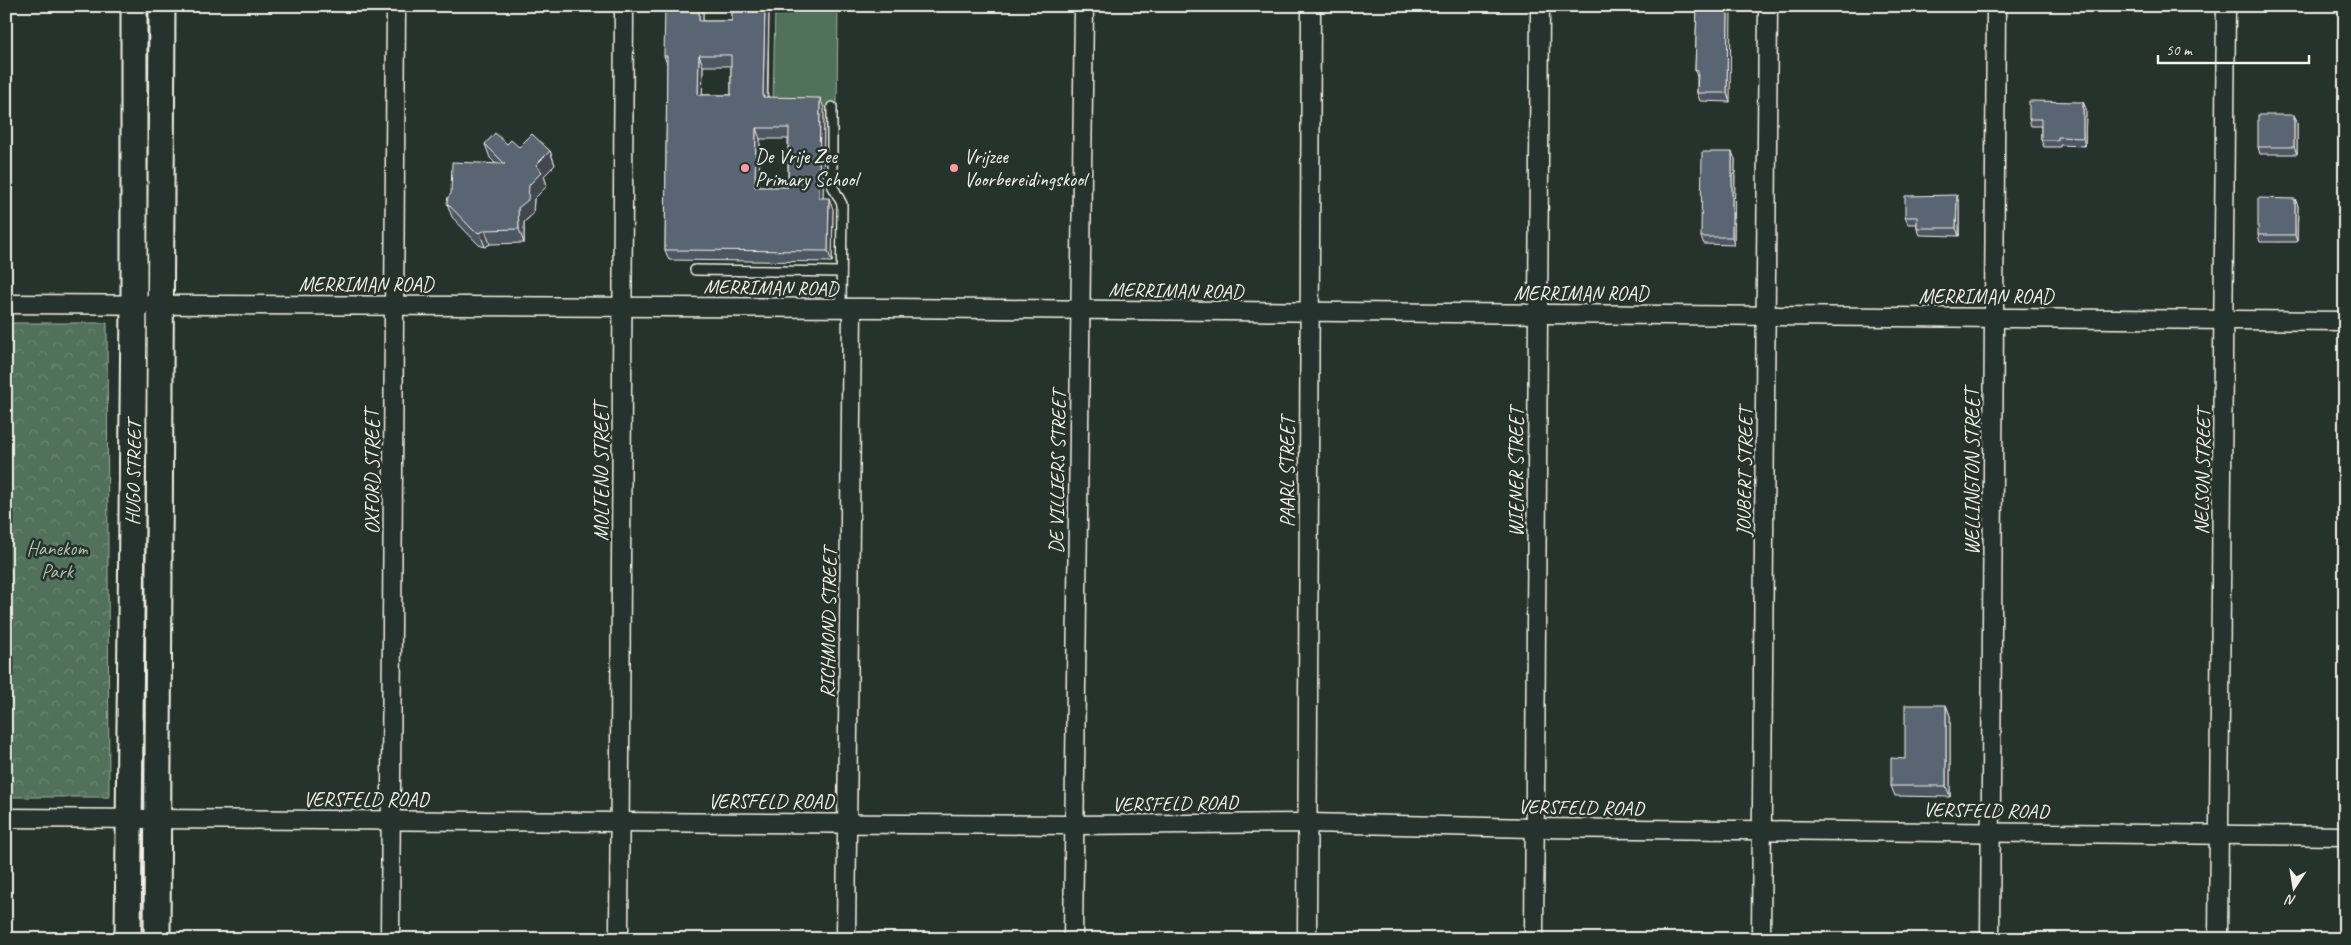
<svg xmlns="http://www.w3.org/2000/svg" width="2351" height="945" font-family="Caveat,sans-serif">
	<defs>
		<pattern id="park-crowns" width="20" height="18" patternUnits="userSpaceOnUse" patternTransform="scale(1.25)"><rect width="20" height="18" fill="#51715a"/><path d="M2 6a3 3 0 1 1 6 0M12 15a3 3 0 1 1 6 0" fill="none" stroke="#6b8672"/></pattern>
	</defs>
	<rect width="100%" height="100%" fill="#26332d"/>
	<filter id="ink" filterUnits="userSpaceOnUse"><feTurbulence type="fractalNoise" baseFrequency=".02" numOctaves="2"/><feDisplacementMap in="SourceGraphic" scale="10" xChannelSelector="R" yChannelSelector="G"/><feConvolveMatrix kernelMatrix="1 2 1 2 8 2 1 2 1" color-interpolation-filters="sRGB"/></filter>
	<g filter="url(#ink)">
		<polygon fill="url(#park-crowns)" stroke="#a2b1a1" points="6,323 107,323 109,797 6,797"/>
		<polygon fill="#51715a" stroke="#a2b1a1" points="775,6 838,6 837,107 773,106"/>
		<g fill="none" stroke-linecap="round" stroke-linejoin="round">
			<g stroke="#f4f1e8" stroke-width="12">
				<g id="lane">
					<polyline points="832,107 832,185 842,204 841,309"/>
					<polyline points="695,270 841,272"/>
				</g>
			</g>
			<g stroke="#f4f1e8" stroke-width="21">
				<g id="street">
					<polyline points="6,304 887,308 2345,321"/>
					<polyline points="6,818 1073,825 1308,823 1535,828 2345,836"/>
					<polyline points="390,939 396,6"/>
					<polyline points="619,939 624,6"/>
					<polyline points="846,939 852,309"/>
					<polyline points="1073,939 1084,6"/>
					<polyline points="1307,939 1311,6"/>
					<polyline points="1534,939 1540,6"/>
					<polyline points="1761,939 1768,6"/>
					<polyline points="1990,939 1996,6"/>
					<polyline points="2218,939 2226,6"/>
				</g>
			</g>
			<g stroke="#f4f1e8" stroke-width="29">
				<g id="secondary">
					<polyline points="128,939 134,304 134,6"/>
					<polyline points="157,939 162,6"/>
				</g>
			</g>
			<use href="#lane" stroke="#26332d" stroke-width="9"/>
			<use href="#street" stroke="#26332d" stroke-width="18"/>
			<use href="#secondary" stroke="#26332d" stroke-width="25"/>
		</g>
		<g fill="#4d5763" stroke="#f4f1e8" fill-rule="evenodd">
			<path d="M703,6v15h29v-15h37l-1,91 56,11 -1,90 10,11 -1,53 -163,-2 -4,-10 2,-186 -3,-8zM703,66h28v29h-29zM760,139h28v48h-29z"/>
			<polygon points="1697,6 1730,102 1700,101 1697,93 1697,77 1695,70"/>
			<polygon points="2083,102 2086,109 2085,146 2060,145 2060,147 2044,147 2041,140 2041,126 2031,126 2029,119"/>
			<polygon points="2294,115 2297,123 2297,154 2260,154 2258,147"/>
			<polygon points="485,144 507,144 519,147 550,151 555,165 544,176 547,186 534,199 533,214 524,222 524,243 490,244 485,247 479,245 452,217 447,203 496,164 490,158"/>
			<polygon points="1735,159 1734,245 1704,244 1701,237"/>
			<polygon points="2295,199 2298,206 2297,242 2260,242 2258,235"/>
			<polygon points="1959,203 1959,236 1920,235 1917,228 1917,224 1908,224 1905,217"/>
			<polygon points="1946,705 1950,716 1950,797 1895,796 1891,786 1905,759"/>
		</g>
		<g fill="#3f4750" stroke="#f4f1e8">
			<polygon points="699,6 703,6 703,32 699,21"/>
			<polygon points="765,6 769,6 767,108 763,97"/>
			<polygon points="1728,6 1731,6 1730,102 1727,93"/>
			<polygon points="699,55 703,66 702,106 698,95"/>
			<polygon points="820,98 824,108 823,209 819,198"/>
			<polygon points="2083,102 2086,109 2085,146 2083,138"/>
			<polygon points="2294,115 2297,123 2297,154 2294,147"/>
			<polygon points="756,128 760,139 759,197 755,187"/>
			<polygon points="550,151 555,165 544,176 547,186 534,199 533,214 524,222 524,243 519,229 518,208 529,185 536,165"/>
			<polygon points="1732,152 1735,159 1734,245 1732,237"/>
			<polygon points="1957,195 1959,203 1959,236 1956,228"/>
			<polygon points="829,198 833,209 832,262 828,251"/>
			<polygon points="2295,199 2298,206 2297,242 2295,235"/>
			<polygon points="485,230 490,244 485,247 480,233"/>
			<polygon points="1946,705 1950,716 1950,797 1946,786"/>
		</g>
		<g fill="#5a6573" stroke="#f4f1e8" fill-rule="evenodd">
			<path d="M665,6h34v15h33v-15h33l-2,91 57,1 -1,100h10l-1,53 -163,-1 2,-194h-3zM699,55h32v40h-33zM756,128h33l-1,59h-33z"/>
			<polygon points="1697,6 1728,6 1727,93 1697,93 1698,71 1695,70"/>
			<polygon points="2029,101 2083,102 2083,138 2058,137 2058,140 2041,140 2041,119 2029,119"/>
			<rect x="2258" y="115" width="36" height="32"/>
			<polygon points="495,133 507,144 511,140 519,147 532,134 550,151 536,165 542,172 529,185 528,200 518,208 519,229 485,230 480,233 474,231 447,203 448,197 451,194 452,162 505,164 485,144"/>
			<polygon points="1702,152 1732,152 1732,237 1701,237"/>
			<polygon points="1957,195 1956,228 1917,228 1917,217 1905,217 1905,196"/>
			<polygon points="2258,198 2295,199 2295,235 2258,235"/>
			<polygon points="1905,705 1946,705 1946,786 1891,786 1891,758 1905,759"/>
		</g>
	</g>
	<g fill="#ff9aa2" stroke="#26332d" stroke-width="2">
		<circle cx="745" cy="168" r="5"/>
		<circle cx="954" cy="168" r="5"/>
	</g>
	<g text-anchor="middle" stroke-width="5" stroke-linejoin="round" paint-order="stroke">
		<g font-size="20" fill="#f4f1e8" stroke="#26332d" text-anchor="start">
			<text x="755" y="163">De Vrije Zee<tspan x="755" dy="23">Primary School</tspan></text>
			<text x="964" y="163">Vrijzee<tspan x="964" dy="23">Voorbereidingskool</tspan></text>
		</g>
		<g font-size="20" fill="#f4f1e8" stroke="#26332d">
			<text x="366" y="291">MERRIMAN ROAD</text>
			<text transform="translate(771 287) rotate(1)" y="7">MERRIMAN ROAD</text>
			<text transform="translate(1176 290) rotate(1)" y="7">MERRIMAN ROAD</text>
			<text x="1581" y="300">MERRIMAN ROAD</text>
			<text x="1986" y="303">MERRIMAN ROAD</text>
			<text transform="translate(372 472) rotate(-90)" y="7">OXFORD STREET</text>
			<text transform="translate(601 472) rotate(-90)" y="7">MOLTENO STREET</text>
			<text transform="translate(1057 472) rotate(-89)" y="7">DE VILLIERS STREET</text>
			<text transform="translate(1287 472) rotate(-90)" y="7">PAARL STREET</text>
			<text transform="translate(1516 472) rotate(-90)" y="7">WIENER STREET</text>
			<text transform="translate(1744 472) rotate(-89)" y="7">JOUBERT STREET</text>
			<text transform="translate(1972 472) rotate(-90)" y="7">WELLINGTON STREET</text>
			<text transform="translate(2202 472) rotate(-89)" y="7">NELSON STREET</text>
			<text transform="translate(133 473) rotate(-89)" y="7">HUGO STREET</text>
			<text transform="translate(828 623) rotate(-89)" y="7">RICHMOND STREET</text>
			<text x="366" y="806">VERSFELD ROAD</text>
			<text x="771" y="808">VERSFELD ROAD</text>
			<text transform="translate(1175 803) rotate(-1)" y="7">VERSFELD ROAD</text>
			<text transform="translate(1581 807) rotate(1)" y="7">VERSFELD ROAD</text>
			<text transform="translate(1986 810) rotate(1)" y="7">VERSFELD ROAD</text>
		</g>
		<g font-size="20" fill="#b3beaf" stroke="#26332d">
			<text x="57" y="555">Hanekom<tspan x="57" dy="23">Park</tspan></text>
		</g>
	</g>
	<rect width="2351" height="945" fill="none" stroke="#26332d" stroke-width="25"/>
	<rect x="12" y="12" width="2326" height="920" fill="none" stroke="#f4f1e8" stroke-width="2" filter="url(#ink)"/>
	<g transform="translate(2294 888) rotate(192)" stroke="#26332d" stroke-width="4" paint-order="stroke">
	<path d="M0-4L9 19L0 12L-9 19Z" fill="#f4f1e8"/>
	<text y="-8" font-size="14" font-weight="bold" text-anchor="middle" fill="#f4f1e8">N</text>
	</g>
	<path d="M2158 55v8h151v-8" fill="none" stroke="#f4f1e8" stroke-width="2.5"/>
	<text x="2166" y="55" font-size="15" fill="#f4f1e8" stroke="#26332d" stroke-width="4" paint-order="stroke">50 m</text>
</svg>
